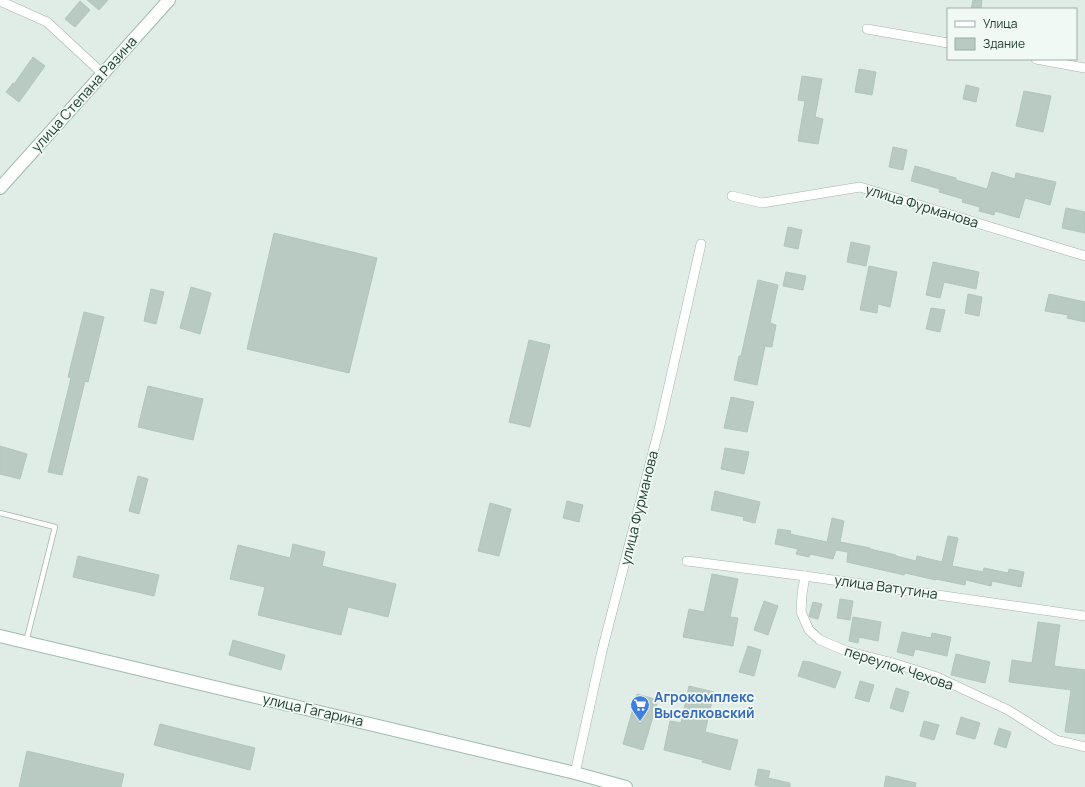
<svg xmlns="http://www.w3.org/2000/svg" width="1085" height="787" font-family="Manrope,sans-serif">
	<rect width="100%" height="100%" fill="#e0ece6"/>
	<g fill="#b8cac1" stroke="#b2c6bc">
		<polygon points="87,0 108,0 99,10"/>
		<polygon points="973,0 982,0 981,9 971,9"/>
		<polygon points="80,1 90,10 75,27 65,19"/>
		<polygon points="33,57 45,66 19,102 6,92 13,83 14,84"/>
		<polygon points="859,69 876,72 872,95 855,92"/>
		<polygon points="802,76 822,79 815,117 823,119 818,144 798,141 805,101 798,100"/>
		<polygon points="966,85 979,88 976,102 963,99"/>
		<polygon points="1024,91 1051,96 1043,132 1016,126"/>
		<polygon points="893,147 907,150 903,170 889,167"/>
		<polygon points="915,166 930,170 930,171 956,178 956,180 987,189 992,172 1015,179 1016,173 1056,182 1050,205 1025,198 1019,218 995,211 994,215 979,211 980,207 962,202 963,199 939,192 940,189 911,181"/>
		<polygon points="1066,208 1085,212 1085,233 1062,228"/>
		<polygon points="788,227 802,230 798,249 784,246"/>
		<polygon points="274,233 377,258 349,373 247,349"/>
		<polygon points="851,242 870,246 866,266 847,262"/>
		<polygon points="933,262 979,272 976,289 944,282 940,298 926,295"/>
		<polygon points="869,266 897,272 890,307 878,304 877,313 860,310"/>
		<polygon points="786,272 806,276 803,290 783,286"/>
		<polygon points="758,280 778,285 770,323 776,325 772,347 765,346 757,385 734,380 739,356 741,356"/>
		<polygon points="191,287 211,293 200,334 180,328"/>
		<polygon points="151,289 164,292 156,324 144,321"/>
		<polygon points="968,294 982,297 979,316 965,313"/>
		<polygon points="1049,294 1085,302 1085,322 1067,318 1068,315 1045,311"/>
		<polygon points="931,308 945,310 940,332 926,329"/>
		<polygon points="84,312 104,317 88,382 85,381 62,475 48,472 71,378 68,377"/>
		<polygon points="529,340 550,345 530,427 509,422"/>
		<polygon points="148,386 203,399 193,440 138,427"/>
		<polygon points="731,397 754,402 747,432 724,428"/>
		<polygon points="0,446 27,454 20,479 0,474"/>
		<polygon points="725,448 749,452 744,474 721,469"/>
		<polygon points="138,476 148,479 139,514 129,511"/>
		<polygon points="715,491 760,502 755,523 743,520 744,517 711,510"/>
		<polygon points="567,501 583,505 579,522 563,518"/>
		<polygon points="490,503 511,509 499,556 478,551"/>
		<polygon points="832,518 844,521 840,542 870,548 870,549 896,555 896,556 916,561 917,556 942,562 948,536 958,538 952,566 983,572 984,568 1008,573 1009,569 1024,572 1021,587 992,581 991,586 966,580 965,585 936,579 936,580 905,573 904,575 847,562 848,552 836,550 833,559 810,554 809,557 796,554 798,549 775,544 778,529 791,531 790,534 827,542"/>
		<polygon points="293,544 325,552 322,566 396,584 388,617 348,607 341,635 258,615 265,587 230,579 238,545 290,558"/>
		<polygon points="78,556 159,575 154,596 73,577"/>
		<polygon points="712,574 738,579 730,617 738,618 733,646 683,637 689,609 704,612"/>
		<polygon points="840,599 853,601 850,620 837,618"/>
		<polygon points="764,601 778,606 768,635 754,630"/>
		<polygon points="813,602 822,604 818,619 810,617 809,616"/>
		<polygon points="853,617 881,622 878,641 859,637 858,643 849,641"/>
		<polygon points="1038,622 1060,625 1054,666 1085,670 1085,734 1065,732 1071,690 1009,682 1012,660 1032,663"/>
		<polygon points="902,632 931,638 932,633 951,637 947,656 915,649 913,656 897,652"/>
		<polygon points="233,640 285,655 281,670 229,655"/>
		<polygon points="748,646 761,650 754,676 739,672"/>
		<polygon points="956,654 990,662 985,683 951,675"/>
		<polygon points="803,661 810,662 841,672 835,688 798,676"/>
		<polygon points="860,681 874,685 869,702 855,698"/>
		<polygon points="689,686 714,692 705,732 738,740 730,770 702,762 703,760 664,750 670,721 681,723"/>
		<polygon points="896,688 909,692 903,712 890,708"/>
		<polygon points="637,694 658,700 643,750 623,744"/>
		<polygon points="961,717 980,723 975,739 956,734"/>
		<polygon points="924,721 939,725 934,740 920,736"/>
		<polygon points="160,724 255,748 250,770 154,745"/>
		<polygon points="999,728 1011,732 1006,748 994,744"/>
		<polygon points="27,751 124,774 121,787 19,787"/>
		<polygon points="758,769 770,771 768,778 790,783 790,787 762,787 755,785"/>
		<polygon points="886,776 916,783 915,787 884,787"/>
	</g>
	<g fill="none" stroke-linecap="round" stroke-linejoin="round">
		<g stroke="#a3b4ad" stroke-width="6">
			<polyline id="service" points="0,513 55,527 26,642"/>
		</g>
		<g stroke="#a3b4ad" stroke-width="10">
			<g id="minor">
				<polyline points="0,1 47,22 102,73"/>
				<polyline points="867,29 948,43"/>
				<polyline points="1036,59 1085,68"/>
				<polyline points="732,196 762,203 860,187 1085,256"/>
				<polyline points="687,561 805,576 1085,616"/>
				<polyline points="805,576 802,594 801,612 809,630 820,640 846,651 893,663 937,677 1008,710 1056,740 1085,747"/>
				<polyline points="575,773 602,651 660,425 701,244"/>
			</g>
		</g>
		<g stroke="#9eb9ad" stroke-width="14">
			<g id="secondary">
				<polyline points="0,188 169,0"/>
				<polyline points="0,636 575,773 626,787"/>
			</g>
		</g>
		<use href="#service" stroke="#fff" stroke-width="4.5"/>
		<use href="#minor" stroke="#fff" stroke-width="9"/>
		<use href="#secondary" stroke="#fff" stroke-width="12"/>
	</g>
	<defs>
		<g id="supermarket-pin" transform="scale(1)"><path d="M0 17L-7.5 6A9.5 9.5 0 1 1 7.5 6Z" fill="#3f7fe0" stroke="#f1f9f4"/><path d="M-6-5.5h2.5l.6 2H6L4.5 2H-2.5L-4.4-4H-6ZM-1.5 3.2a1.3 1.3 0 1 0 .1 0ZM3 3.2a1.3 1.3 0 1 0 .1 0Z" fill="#fff"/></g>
	</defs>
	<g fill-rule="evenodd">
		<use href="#supermarket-pin" x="640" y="705"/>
	</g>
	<g text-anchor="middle" stroke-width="3.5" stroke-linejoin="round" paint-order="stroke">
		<g font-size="14" fill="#203e33" stroke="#f1f9f4">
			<text transform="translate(84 94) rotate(-48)" y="5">улица Степана Разина</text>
			<text transform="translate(922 206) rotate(17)" y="5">улица Фурманова</text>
			<text transform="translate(639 508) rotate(-76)" y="5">улица Фурманова</text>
			<text transform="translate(886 587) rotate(8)" y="5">улица Ватутина</text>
			<text transform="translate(899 668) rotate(18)" y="5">переулок Чехова</text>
			<text transform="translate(313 710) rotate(13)" y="5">улица Гагарина</text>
		</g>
		<g font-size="14" font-weight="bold" fill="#366cbe" stroke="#f1f9f4" text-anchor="start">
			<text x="654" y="702">Агрокомплекс<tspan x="654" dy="16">Выселковский</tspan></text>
		</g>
	</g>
	<rect x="947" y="8" width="130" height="52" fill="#f1f9f4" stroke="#9daea7"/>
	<rect x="955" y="21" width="20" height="6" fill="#ffffff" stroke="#9daea7"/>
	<text x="983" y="28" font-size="12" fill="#203e33">Улица</text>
	<rect x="955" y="38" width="20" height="12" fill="#b8cac1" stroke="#9daea7"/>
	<text x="983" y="48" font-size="12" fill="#203e33">Здание</text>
</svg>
